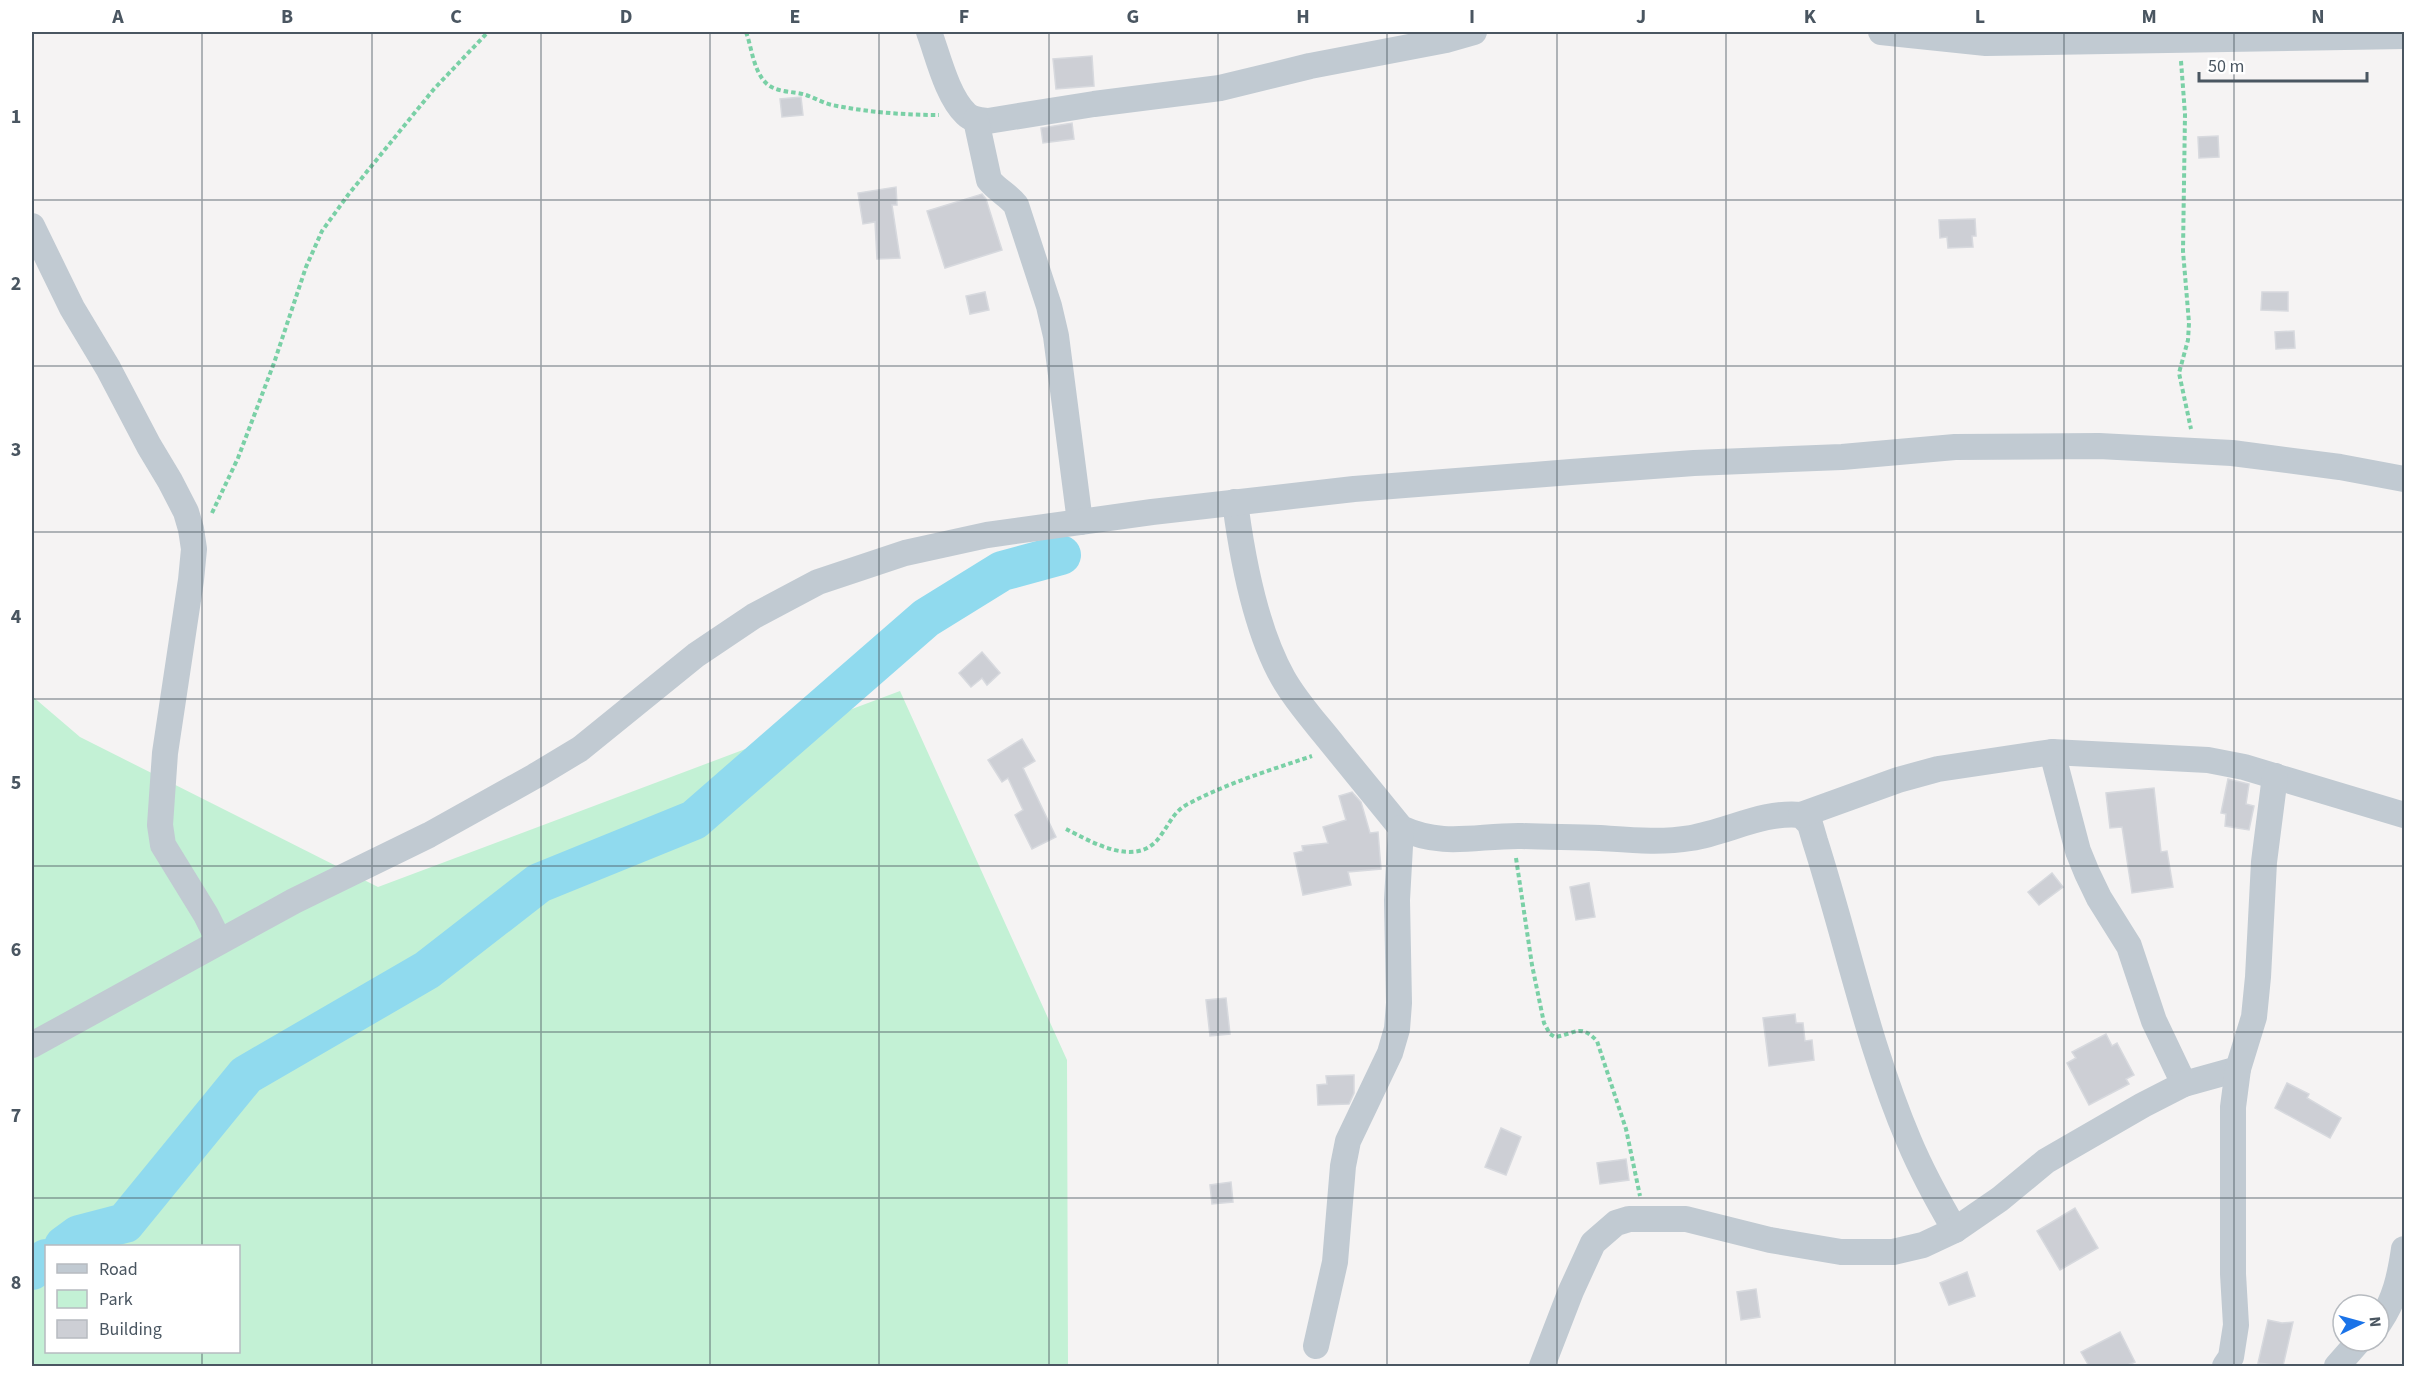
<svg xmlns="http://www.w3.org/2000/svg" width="2436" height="1398" font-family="'Source Sans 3',sans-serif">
	<rect width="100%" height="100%" fill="#f5f3f3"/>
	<path fill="#c3f1d5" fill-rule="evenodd" d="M900,691l167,369 1,306h-1036v-670l48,41 298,150zM46,1246h192v106h-192z"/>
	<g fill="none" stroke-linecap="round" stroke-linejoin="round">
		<g stroke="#90daee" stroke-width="40">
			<polyline points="64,1246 79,1235 125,1223 246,1075 427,970 539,883 694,820 926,618 1002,571 1061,555"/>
			<polyline points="32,1270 46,1259"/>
		</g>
	</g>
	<g fill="#cdcfd5" stroke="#d7d9de" stroke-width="1.5">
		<polygon points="1092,56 1094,86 1056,89 1053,59"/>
		<polygon points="801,97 803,115 782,117 780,99"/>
		<polygon points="1072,123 1074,139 1043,143 1041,128"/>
		<polygon points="2218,136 2219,157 2199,158 2198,137"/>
		<polygon points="896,187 897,205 892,205 900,258 877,259 875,222 863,224 858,193"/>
		<polygon points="982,194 986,199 1002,250 945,268 927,211"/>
		<polygon points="1975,219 1976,236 1972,236 1973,247 1948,248 1947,237 1940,238 1939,220"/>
		<polygon points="985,292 989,310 970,314 966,296"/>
		<polygon points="2262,292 2288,292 2288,311 2261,310"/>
		<polygon points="2294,331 2295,348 2276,349 2275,332"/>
		<polygon points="982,652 1000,673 987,685 982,678 971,687 959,673"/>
		<polygon points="1022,739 1035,761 1023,768 1056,837 1032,849 1015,815 1023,810 1008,778 1002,782 988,760"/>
		<polygon points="2228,779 2249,784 2246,804 2254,806 2249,830 2225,826 2226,814 2221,813"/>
		<polygon points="2154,788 2161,852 2167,851 2173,887 2132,893 2122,827 2110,828 2106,793"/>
		<polygon points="1352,792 1361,802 1370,833 1378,832 1381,869 1348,872 1351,885 1303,895 1294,853 1303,851 1302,846 1328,843 1323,827 1346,820 1339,796"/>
		<polygon points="2052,873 2063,887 2039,905 2028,892"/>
		<polygon points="1589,883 1595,917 1576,920 1570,887"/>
		<polygon points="1226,998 1230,1034 1210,1036 1206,1000"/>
		<polygon points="1795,1014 1796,1023 1803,1023 1805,1041 1812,1040 1814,1060 1769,1066 1763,1018"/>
		<polygon points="2106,1034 2112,1046 2117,1043 2134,1075 2126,1079 2129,1084 2089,1105 2067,1063 2076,1058 2072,1052"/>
		<polygon points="1354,1075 1354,1093 1349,1104 1318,1105 1317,1085 1327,1084 1326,1076"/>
		<polygon points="2287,1083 2309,1094 2307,1098 2341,1118 2330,1138 2275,1108"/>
		<polygon points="1501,1128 1521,1137 1506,1175 1485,1167"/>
		<polygon points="1626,1159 1629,1180 1600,1184 1597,1163"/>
		<polygon points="1231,1182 1233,1202 1212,1204 1210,1185"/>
		<polygon points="2075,1208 2098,1248 2060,1270 2037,1231"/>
		<polygon points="1967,1272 1975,1296 1949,1305 1940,1283"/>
		<polygon points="1756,1289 1760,1317 1741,1320 1737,1292"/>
		<polygon points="2268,1320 2282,1323 2293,1322 2283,1366 2258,1363"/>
		<polygon points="2120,1332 2135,1362 2125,1366 2089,1366 2081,1352"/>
	</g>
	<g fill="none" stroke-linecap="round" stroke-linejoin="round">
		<g stroke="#7ad0a6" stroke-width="4" stroke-dasharray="4.5 3" stroke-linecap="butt">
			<path d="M746,32c6,16 7,38 20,51 10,10 28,8 40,12 9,3 17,8 26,10 35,7 71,10 107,10"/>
			<polyline points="2181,61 2185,114 2183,251 2189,323 2188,340 2179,373 2191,429"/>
			<polyline points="212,513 238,458 274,363 306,267 322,231 348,195 434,89 488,32"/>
			<path d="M1066,829c26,13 72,41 95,6 9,-12 13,-24 27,-31 39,-21 83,-34 124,-48"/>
			<path d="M1516,858l16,107 12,58 6,11 5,3c20,-3 25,-14 42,4l29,88 14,67"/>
		</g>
		<g stroke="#c1cad2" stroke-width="26">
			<path d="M929,32c9,24 18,64 37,82 6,6 13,6 22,7l106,-17 126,-16 90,-22 136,-26 28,-8"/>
			<polyline points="1881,32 1986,43 2404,36"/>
			<path d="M976,120l13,60c8,10 19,15 27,25l33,101 7,30 24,186"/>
			<polyline points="32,226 72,308 108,368 149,446 170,481 186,512 191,529 194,549 191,580 165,753 160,825 163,845 206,915 219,941"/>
			<path d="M1235,502c7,54 21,128 48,176 14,25 34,46 52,69 22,27 44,54 66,81 43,20 77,7 121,8 26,1 52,1 78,2 30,2 61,5 91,0 37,-6 72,-27 110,-23l9,9 5,17c32,100 53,204 94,300 13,31 29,60 46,89"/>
			<polyline points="2052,752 2078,851 2087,873 2099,898 2129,946 2154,1021 2184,1084"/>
			<polyline points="1801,815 1898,780 1938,769 2052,752 2208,760 2244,767 2404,815"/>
			<polyline points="32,1045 294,901 429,835 535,776 580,749 696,655 754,616 818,582 905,553 987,535 1152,512 1354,489 1571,472 1694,463 1842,457 1955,447 2099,446 2232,453 2340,467 2404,479"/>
			<path d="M2379,1323c16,-23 21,-47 25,-74"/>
			<polyline points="1316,1346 1335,1262 1343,1166 1348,1141 1390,1053 1397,1029 1399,1003 1397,900 1401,828"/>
			<polyline points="1542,1366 1571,1291 1593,1243 1616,1223 1629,1219 1686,1219 1770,1240 1841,1252 1893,1252 1923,1245 1955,1230 2000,1199 2046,1161 2143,1105 2184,1084 2238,1069"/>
			<polyline points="2225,1366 2231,1357 2236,1325 2233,1274 2233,1107 2238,1069 2254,1017 2258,977 2264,862 2275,776"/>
			<polyline points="2337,1366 2359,1341"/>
		</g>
	</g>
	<path fill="none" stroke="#4a5661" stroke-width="1.5" stroke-opacity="0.55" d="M202,32v1214M372,32v1334M541,32v1334M710,32v1334M879,32v1334M1049,32v1334M1218,32v1334M1387,32v1334M1557,32v1334M1726,32v1334M1895,32v1334M2064,32v1334M2234,32v1334M32,200h2372M32,366h2372M32,532h2372M32,699h2372M32,866h2372M32,1032h2372M32,1198h2372M202,1352v14"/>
	<rect width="2436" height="1398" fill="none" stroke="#ffffff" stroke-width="66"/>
	<rect x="45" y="1245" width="195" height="108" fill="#ffffff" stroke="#b7bbc0" stroke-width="1.5"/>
	<rect x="57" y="1264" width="30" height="9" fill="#c1cad2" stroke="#b7bbc0" stroke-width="1.5"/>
	<text x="99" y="1275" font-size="18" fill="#4a5661">Road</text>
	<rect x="57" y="1290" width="30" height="18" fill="#c3f1d5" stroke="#b7bbc0" stroke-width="1.5"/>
	<text x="99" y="1305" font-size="18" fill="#4a5661">Park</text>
	<rect x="57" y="1320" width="30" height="18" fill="#cdcfd5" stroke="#b7bbc0" stroke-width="1.5"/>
	<text x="99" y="1335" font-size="18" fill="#4a5661">Building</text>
	<g transform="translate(2361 1323) rotate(85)"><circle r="28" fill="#ffffff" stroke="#b7bbc0" stroke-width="1.5"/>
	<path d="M0-4.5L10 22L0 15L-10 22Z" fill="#1a73e8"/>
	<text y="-9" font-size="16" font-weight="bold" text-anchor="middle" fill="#4a5661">N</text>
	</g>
	<path d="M2199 72v9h168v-9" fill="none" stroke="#4a5661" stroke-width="3"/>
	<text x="2208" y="72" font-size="18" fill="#4a5661" stroke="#ffffff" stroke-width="4.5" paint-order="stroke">50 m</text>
	<rect x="33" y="33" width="2370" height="1332" fill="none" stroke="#4a5661" stroke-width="2"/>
	<g font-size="20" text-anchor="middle" font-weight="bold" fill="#4a5661">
		<text x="118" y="23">A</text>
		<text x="287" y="23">B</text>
		<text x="456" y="23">C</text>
		<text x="626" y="23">D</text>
		<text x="795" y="23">E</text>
		<text x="964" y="23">F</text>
		<text x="1133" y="23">G</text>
		<text x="1303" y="23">H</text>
		<text x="1472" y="23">I</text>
		<text x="1641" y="23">J</text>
		<text x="1810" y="23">K</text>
		<text x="1980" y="23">L</text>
		<text x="2149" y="23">M</text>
		<text x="2318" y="23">N</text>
		<text x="16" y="123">1</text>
		<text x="16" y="290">2</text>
		<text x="16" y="456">3</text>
		<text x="16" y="623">4</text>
		<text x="16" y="789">5</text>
		<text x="16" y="956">6</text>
		<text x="16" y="1122">7</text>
		<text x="16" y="1289">8</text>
	</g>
</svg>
